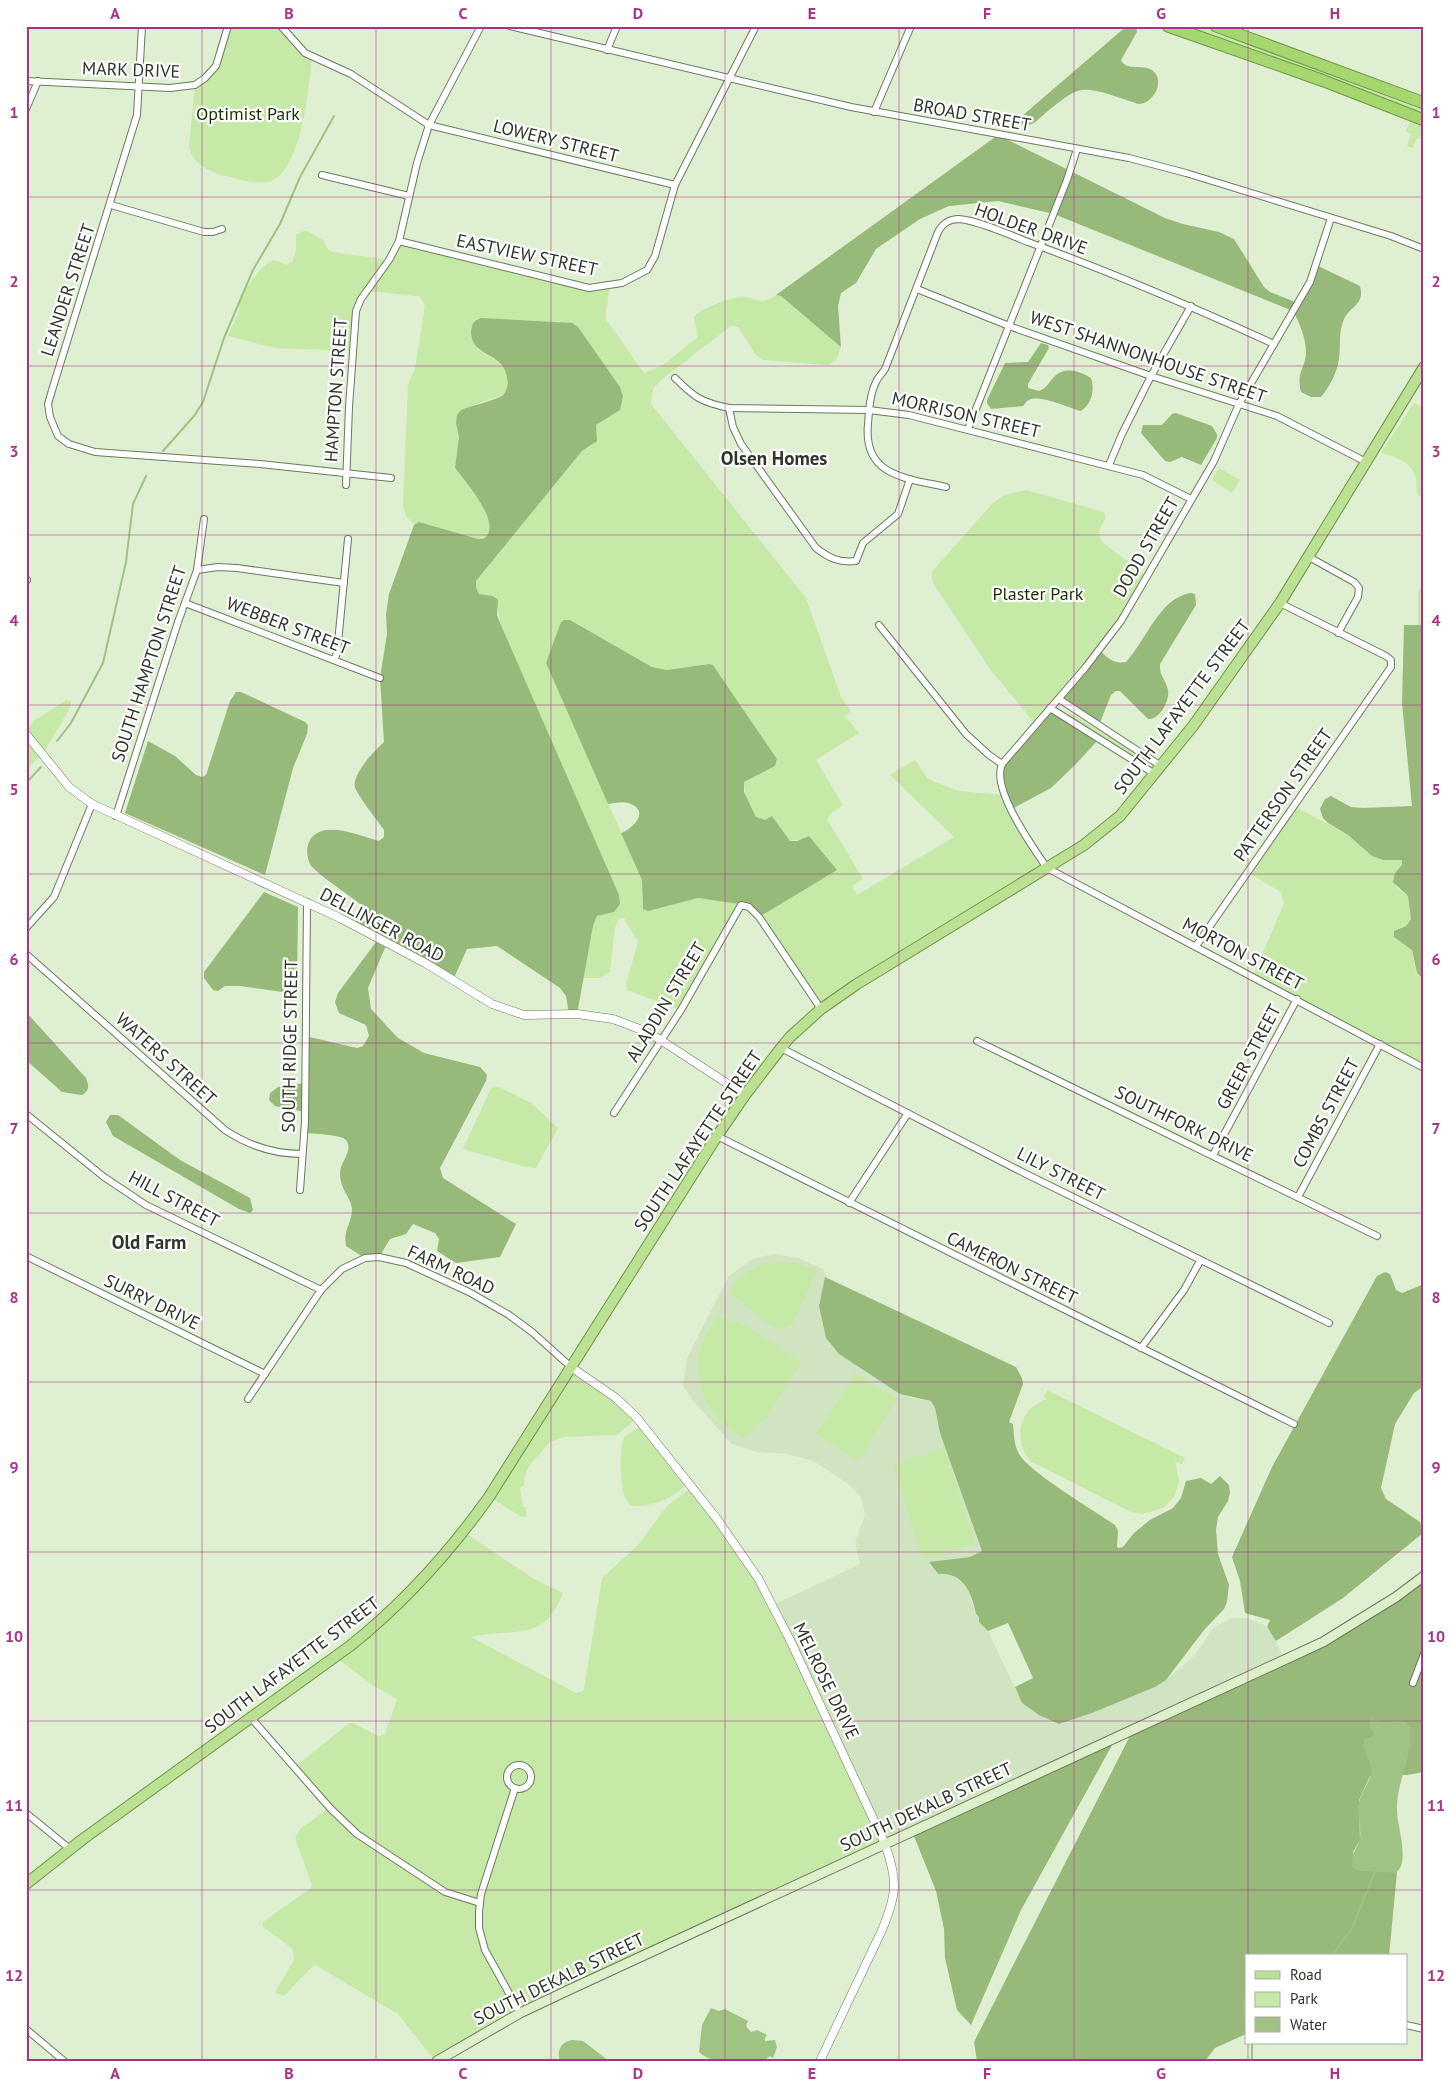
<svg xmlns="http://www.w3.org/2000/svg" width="1450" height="2087" font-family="'PT Sans',sans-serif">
	<rect width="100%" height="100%" fill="#dfefd2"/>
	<polygon fill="#d1e4c1" points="775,1254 799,1258 823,1269 826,1275 819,1306 826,1338 839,1354 911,1398 931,1401 935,1408 940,1433 982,1551 970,1557 929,1563 937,1574 951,1574 967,1587 976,1614 979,1617 979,1622 988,1631 1022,1703 1039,1715 1072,1720 1092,1713 1155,1687 1166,1680 1194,1656 1212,1630 1220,1624 1232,1618 1246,1618 1264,1625 1273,1636 1284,1659 885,1844 773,1605 860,1564 855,1542 865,1515 861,1498 851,1486 814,1461 787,1454 756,1452 732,1444 694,1402 683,1386 687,1358 729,1276 754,1258"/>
	<g fill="#c6e9a8">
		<path d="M228,26h53l31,30c-3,29 -10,118 -44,126 -12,3 -30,-3 -42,-6 -17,-4 -32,-11 -37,-29l6,-62 17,-14z"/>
		<polygon points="1175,26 1201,26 1424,107 1424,115"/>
		<polygon points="1411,121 1424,125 1424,138 1416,139 1413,148 1407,146 1411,134 1405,131"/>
		<path d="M307,231l16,9 5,9 4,3 57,8 10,-19 179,45h32l-5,32 39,55 19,-8 35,-28 -4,-19c3,-9 38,-21 49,-21 17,1 16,10 33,-2l5,1 60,51c-3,10 -5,16 -14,18l-64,-5 -7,-5 -18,-28 -7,-1 -70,54 -8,9 -2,15 155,194 35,99 10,14 -6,5 14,17 -43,27 27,45 -12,8 -4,6 36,60 -11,7 5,9 97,-58 -64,-62 25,-15 13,19 30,12 47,4 42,73 -226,141 -62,-92 44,-78 -13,2 -18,-25c-4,2 -7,6 -12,4 -8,-3 -17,-30 -16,-38l31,-16 2,-7 -64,-94 -4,-1 -42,6 -15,-3 -82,-47 -24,43 96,217v23l10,7 6,-3 40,-9 41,6 -58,106 -54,-20 -1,-6 12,-42 -14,-24 -5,1 -4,9 -5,44 -11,6h-16l10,-52 4,-10 17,-4 -114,-289 -2,-15 -5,-12 -14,-2 -3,-6v-7l106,-130c16,-8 13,-9 14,-26l24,-16 3,-13 -3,-9 -42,-60 -6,-4 -100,2 -1,13 7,11 24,16 6,11 -1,14 -5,5 -41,15 -5,13 3,14 -4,31c10,13 50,58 28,71h-5l-59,-17 -5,3 -8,-9 -3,-11 5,-121 7,-15 10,-63 -4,-8 -3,-2 -52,-5 -5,8 -8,52 -78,-3 -47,-12 11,-25 1,-15 20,-26 9,-8 6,-2 11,5 6,-3 4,-12v-15l4,-3z"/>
		<path d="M1414,403l10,5v90l-6,-3c-2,-5 -1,-10 -2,-16 -4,-18 -20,-22 -35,-26z"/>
		<polygon points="1219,468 1240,480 1232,493 1212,480"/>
		<path d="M1026,490l78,22 2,5c-5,11 -11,15 -3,26l44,33 -26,45 -85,104 -46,-56 -57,-86c-2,-7 -2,-11 3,-16l57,-64 10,-7z"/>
		<polygon points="1420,588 1424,589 1424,625 1418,625 1418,592"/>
		<polygon points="66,700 71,701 71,706 43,754 26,770 26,730 34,721"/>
		<polygon points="1069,712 1142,757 1142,760 1139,760 1068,715"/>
		<polygon points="1294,806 1348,835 1372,856 1383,860 1402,860 1402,865 1395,873 1396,887 1408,896 1411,919 1406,926 1401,927 1398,940 1412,950 1416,973 1424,980 1424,1068 1253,976 1284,903 1281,892 1247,872"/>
		<polygon points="499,1087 531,1103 558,1128 536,1168 522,1166 463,1149 491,1088"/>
		<path d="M779,1261l23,3 15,7 -25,54 -12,5 -15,-8 -34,-29 -1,-3c13,-18 28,-26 49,-29z"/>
		<path d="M718,1316l29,10 55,35 -35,56 -23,21c-48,-24 -61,-80 -26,-122z"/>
		<polygon points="571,1367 637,1418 617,1435 564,1437 550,1442 529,1466 525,1475 524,1486 520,1487 523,1507 526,1507 526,1517 522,1517 489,1497"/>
		<polygon points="855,1373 897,1399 859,1461 816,1434"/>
		<path d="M1047,1390l138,68 -3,6 -7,-3 4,20 -4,15 -12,12 -20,6 -12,-2 -101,-51c-17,-23 -12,-52 17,-62l-3,-2z"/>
		<path d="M643,1425l45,58c-15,16 -34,23 -56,23 -14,-7 -11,-49 -10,-64l3,-6z"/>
		<polygon points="944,1448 976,1543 935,1558 922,1556 892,1465"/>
		<path d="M691,1488l59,77 135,279 -312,144 -138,73 -37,-47 -81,-48 -3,-1 -30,31 -8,-3v-3l18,-30 -1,-11 -31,-23 1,-4 48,-34 1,-3 -17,-47 5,-9 29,-21 -35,-40 55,-45h4l26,13 6,-2 12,-35 -23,-13 -39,-29 15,-11 114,-114 70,47 29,14c-19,51 -50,34 -92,44l105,56 5,-1 3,-3 18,-111 36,-33 29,-39z"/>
	</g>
	<g fill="#97b979">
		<path d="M1129,27h7l1,5 -16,28c5,12 23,3 32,11 13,11 -1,33 -14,33 -15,-4 -42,-16 -57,-14 -13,1 -37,24 -48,33l-7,3 -4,-1 -2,-2 1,-7 100,-86z"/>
		<path d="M998,135l167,83 18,6 36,8 15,7 30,48 6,5 28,11 18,-38 44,21c5,19 -9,19 -16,33 -6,14 -3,26 -5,39 -2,15 -9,28 -18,39h-10l-10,-5c-5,-21 4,-22 5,-39 0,-15 -6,-29 -13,-42l-239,-97 -56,-13 -49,5 -29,13 -44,30 -20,34 -15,10 -3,13 3,41 -60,-51 -5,-1z"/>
		<path d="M481,318l91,5 6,4 42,60 3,9 -3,14 -24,15 1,16 -15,10 -106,130v6l3,7 14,2 5,4 -1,15 3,8 119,272 1,9 -6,8 -17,4 -4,10 -16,88h-8l-3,-18 -6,-8 -63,-42 -30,3 -14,31 -66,-37 -19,45 3,21 27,29 26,15 56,14 7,8 -1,6 -46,87 3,10 73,46 -16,33 -44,6 -19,-12 2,-12 -4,-6 -22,-9 -7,10 -16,5 -11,18 -14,1 -19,-12c-3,-18 6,-22 6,-37 -1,-12 -12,-19 -12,-36 0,-11 14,-23 6,-33 -6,-6 -33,-6 -42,-7l1,-21 -30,-6 -6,-6 1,-7 8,-6 27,-4v-47l52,12 6,-2 6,-10 -3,-11 -27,-12 -4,-11 3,-9 41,-55 -24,-13 6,-20c-9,-8 -47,-33 -51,-41 -3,-7 -4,-15 -1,-22 11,-24 51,-6 70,-1l5,-4v-7c-6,-9 -27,-35 -29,-43 -3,-13 20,-37 29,-45l-4,-64 7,-44 -1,-20 3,-20 25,-69 5,-3 59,17h5c22,-13 -18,-58 -28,-71l4,-31 -3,-14 1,-8 4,-5c12,-5 29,-8 41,-14 9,-7 6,-24 -1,-32 -11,-11 -30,-13 -30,-32 1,-8 2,-11 10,-14z"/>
		<path d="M1041,343l7,2 1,3 -21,36v4l11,3c8,-3 9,-8 15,-14 11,-11 25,-6 37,1 4,12 1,26 -10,33 -12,-3 -42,-17 -52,-11 -3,1 -4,4 -6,6l-32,3 -4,-6v-3l18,-37 23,-1z"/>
		<polygon points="1176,413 1212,426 1217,434 1217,438 1201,465 1182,457 1170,462 1165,461 1141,433 1143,425 1162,425 1172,414"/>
		<path d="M1190,593l5,1 1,11 -36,59c-1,13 6,15 8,26 2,10 -8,30 -20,29l-28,-28h-4l-5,4 -12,30 -40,-26 40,-49c9,8 14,14 27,12 21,-23 33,-63 64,-69z"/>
		<path d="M564,620h6l82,47 15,3 42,-6 4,1 64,94 -2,7 -31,16v10l12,25 9,3 7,-4 18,25h7l12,-5 28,34 -78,47 -20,-13 -41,-6 -50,13 -5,-2 -1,-29 -21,-47c13,-5 30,-23 7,-30 -6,-2 -14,0 -20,1l-62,-141 15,-41z"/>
		<polygon points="1404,625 1424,625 1424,980 1417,973 1412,950 1394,937 1394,931 1406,926 1411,919 1408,896 1393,882 1395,873 1402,865 1402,860 1383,860 1372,856 1348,835 1328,823 1323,818 1320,809 1325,799 1331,796 1351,807 1363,808 1412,806 1402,703"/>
		<polygon points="236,692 241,692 305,722 308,725 307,734 293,768 265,875 125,813 148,741 175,756 196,775 202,777 206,775 230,701"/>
		<polygon points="1050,708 1099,739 1075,765 1051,788 1012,809 1005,795 1002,764"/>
		<polygon points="264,892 298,907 297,994 240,986 225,986 218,991 213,990 204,978 204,972"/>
		<path d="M26,1012l60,66c3,8 4,12 -4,17l-20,-3 -36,-32z"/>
		<polygon points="110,1115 118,1115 180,1160 250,1198 253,1210 250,1213 239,1209 113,1136 106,1122"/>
		<polygon points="1385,1272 1390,1274 1396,1290 1402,1293 1424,1284 1424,1386 1414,1393 1395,1424 1381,1488 1386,1499 1420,1522 1423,1533 1343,1598 1276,1641 1267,1627 1270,1620 1245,1613 1240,1581 1232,1557 1272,1467 1377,1276"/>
		<path d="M825,1277l191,90 6,11 1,6 -14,38 4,2c1,11 1,21 6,30 10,18 76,57 96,71l3,6 -1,16 2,1 4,-1 11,-14 16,-13 23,-12 8,-10 5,-17 15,-3 10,6 9,-8 9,9 1,8 -2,8 -10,16 -2,13 2,24 11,31 -2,17 -3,7 -20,21 -38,50 -11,7 -63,26 -33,11 -20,-9 -17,-12 -7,-16 18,-9 -25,-55 -20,8 -9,-9v-5l-3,-3c-4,-21 -13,-42 -38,-40l-9,-12 41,-5 12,-6 -42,-118 -5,-25 -4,-7 -31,-7 -61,-40 -13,-16 -7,-32z"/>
		<polygon points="1424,1576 1424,1772 1407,1775 1370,1776 1359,1800 1360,1840 1353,1852 1357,1870 1397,1872 1389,1956 1246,1956 1246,2034 1215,2048 1205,2061 977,2061 974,2042 1133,1730 1300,1652"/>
		<polygon points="1116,1738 1021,1910 971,2025 957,2010 945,1958 944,1929 936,1891 912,1831"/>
	</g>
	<g fill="#a0c282">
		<path d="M1370,1719l16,3 17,-2 7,7c4,29 -14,54 -13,83 0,17 14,54 -2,63l-38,-3 -4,-3c-4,-12 5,-18 7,-29 2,-13 -5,-27 0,-39 3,-9 9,-16 11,-26 2,-12 -9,-21 -7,-33l10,-5 -1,-5 -4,-4z"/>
		<path d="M711,2008l8,3 6,-2 23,12 -2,5 5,6 6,-2 10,5 -2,3v3l10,-1 2,7 -4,11 -3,-2 -3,2v3c-20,0 -53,6 -68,-9l3,-27z"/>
		<path d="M572,2040l11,1 26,20h-49c-4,-11 2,-19 12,-21z"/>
	</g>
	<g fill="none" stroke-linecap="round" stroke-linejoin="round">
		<g stroke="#a0c282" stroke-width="2">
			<polyline points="163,451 194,416 203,402 224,338 253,270 280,224 300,177 334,116"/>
			<polyline points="57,741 71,723 103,663 126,562 133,504 146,476"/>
			<polyline points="26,783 41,767"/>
			<polyline points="1332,1956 1352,1928 1375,1872"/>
			<polyline points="1246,1996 1244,2002 1246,2027"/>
			<polyline points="1252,2043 1252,2061"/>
		</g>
		<g stroke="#6b795f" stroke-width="8">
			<g id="minor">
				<polyline points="142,26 137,115 53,387 48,404 50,417 58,436 69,444 95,452 260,464 391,478"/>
				<polyline points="281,26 305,53 351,74 429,125 675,185"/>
				<polyline points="510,26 851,107 1129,158 1186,173 1391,236 1424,249"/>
				<polyline points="607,50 617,26"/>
				<polyline points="26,81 170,88 195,85 205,78 216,66 228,26"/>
				<polyline points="26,109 38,81"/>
				<polyline points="874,112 911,26"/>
				<polyline points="322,175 409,196"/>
				<polyline points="111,205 204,232 213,232 222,229"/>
				<path d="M1331,218l-21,64 -71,122 -25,57 -93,160 -36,47 -83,96c-11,25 30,82 45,104l377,200"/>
				<polyline points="399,241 589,288 622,283 647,270 655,256 675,185 756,26"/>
				<polyline points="917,289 1009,326 1151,376 1277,416 1366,462"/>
				<path d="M675,378c20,20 26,24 54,30l140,2 40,5 234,60 48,24"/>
				<path d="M729,408l4,19 8,17 75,104c13,10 23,15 40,13l7,-18 35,-29 12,-35"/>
				<polyline points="968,429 1067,180 1077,149"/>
				<polyline points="1109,465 1122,434 1151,376 1191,306"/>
				<polyline points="346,485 349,407 356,311 361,299 389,260 399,241 417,163 429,125 481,26"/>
				<path d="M946,487c-41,-9 -83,-11 -78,-63 1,-14 2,-30 8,-42 2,-5 6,-8 9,-13l53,-137c5,-9 11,-13 21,-13 18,1 51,16 69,23 83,30 165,65 246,102"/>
				<polyline points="1309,557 1354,582 1359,588 1358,597 1338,633"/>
				<polyline points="197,570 218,567 237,568 344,583"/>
				<polyline points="26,580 27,580"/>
				<polyline points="185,603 380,678"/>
				<polyline points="879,625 966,734 989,755 1002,764"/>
				<polyline points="334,660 337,653 348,539"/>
				<polyline points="1059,699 1161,766"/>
				<polyline points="1050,708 1155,774"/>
				<polyline points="116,816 178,622 197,570 204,519"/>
				<polyline points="26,928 54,897 92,804"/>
				<polyline points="1196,946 1391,667 1391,660 1386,656 1280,603"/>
				<path d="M26,954l199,176c24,16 48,24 77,24"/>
				<polyline points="977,1041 1377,1236"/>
				<polyline points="781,1048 1026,1174 1329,1323"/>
				<polyline points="614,1113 681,1010 741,905 749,907 759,917 821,1009"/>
				<polyline points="26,1114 104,1177 146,1205 321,1290"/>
				<polyline points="717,1136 1294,1424"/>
				<polyline points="1213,1155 1297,999"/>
				<polyline points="300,1190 305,1122 307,902"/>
				<polyline points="1298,1197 1380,1044"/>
				<polyline points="849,1203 908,1113"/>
				<polyline points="26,1256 265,1374"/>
				<polyline points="1141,1348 1184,1290 1200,1261"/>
				<polyline points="248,1399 321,1290 342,1269 365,1258 379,1257 406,1263 469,1292 509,1315 532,1332 571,1367"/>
				<polyline points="1413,1683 1424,1654"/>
				<polyline points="251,1718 330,1808 357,1834 445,1892 480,1903"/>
				<circle cx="519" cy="1777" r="12"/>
				<polyline points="515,1788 481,1894 479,1912 479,1928 485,1950 520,2013"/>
				<polyline points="26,1813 70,1849"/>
				<polyline points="1406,2025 1424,2029"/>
				<polyline points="26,2029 64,2061"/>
			</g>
		</g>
		<g stroke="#6b795f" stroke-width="9">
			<g id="tertiary">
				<polyline points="26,734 69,787 92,804 340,918 425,963 492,1004 524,1015 577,1014 613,1019 642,1030 659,1039 745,1095"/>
				<path d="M571,1367l45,31 21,20 80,101 41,59 32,62 95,204c13,37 12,50 -3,86l-62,131"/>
			</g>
		</g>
		<g stroke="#6b795f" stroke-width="11">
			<polyline id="secondary" points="437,2061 520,2013 573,1988 1323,1642 1396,1597 1424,1576"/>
		</g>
		<g stroke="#6d9741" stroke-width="12">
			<path id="primary" d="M26,1884l57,-45 267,-193c54,-43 99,-93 139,-149l228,-361 28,-41 36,-47 9,-11 31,-28 36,-25 227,-139 36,-29 73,-90 87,-123 144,-236"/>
		</g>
		<g stroke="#6d9741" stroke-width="13">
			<g id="trunk">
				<polyline points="1168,26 1324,81 1424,120"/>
				<polyline points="1216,26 1424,103"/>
			</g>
		</g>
		<use href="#minor" stroke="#fff" stroke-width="6"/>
		<use href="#tertiary" stroke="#fff" stroke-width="8"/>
		<use href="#secondary" stroke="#ddf0ca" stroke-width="9"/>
		<use href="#primary" stroke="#bce094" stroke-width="10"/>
		<use href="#trunk" stroke="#a6d670" stroke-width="11"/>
	</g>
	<path fill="none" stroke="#aa3389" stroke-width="1" stroke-opacity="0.55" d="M202,26v2035M376,26v2035M551,26v2035M725,26v2035M899,26v2035M1074,26v2035M1248,26v1930M26,197h1398M26,366h1398M26,535h1398M26,705h1398M26,874h1398M26,1043h1398M26,1213h1398M26,1382h1398M26,1552h1398M26,1721h1398M26,1890h1398M1248,2043v18"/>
	<g text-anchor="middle" stroke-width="4.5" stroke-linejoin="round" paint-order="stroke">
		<g font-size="18" fill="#2f352a" stroke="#fff">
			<text transform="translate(131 70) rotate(2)" y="6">MARK DRIVE</text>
			<text transform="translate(972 115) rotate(10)" y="6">BROAD STREET</text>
			<text transform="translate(556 141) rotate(14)" y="6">LOWERY STREET</text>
			<text transform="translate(1031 229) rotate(20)" y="6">HOLDER DRIVE</text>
			<text transform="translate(527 255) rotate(12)" y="6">EASTVIEW STREET</text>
			<text transform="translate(68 290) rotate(-72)" y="6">LEANDER STREET</text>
			<text transform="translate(1148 357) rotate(19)" y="6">WEST SHANNONHOUSE STREET</text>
			<text transform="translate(336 390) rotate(-86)" y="6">HAMPTON STREET</text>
			<text transform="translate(966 415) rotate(13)" y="6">MORRISON STREET</text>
			<text transform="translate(1146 547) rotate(-60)" y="6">DODD STREET</text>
			<text transform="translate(288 626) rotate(21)" y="6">WEBBER STREET</text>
			<text transform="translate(149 664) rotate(-72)" y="6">SOUTH HAMPTON STREET</text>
			<text transform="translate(1182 707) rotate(-53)" y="6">SOUTH LAFAYETTE STREET</text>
			<text transform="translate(1283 795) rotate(-55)" y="6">PATTERSON STREET</text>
			<text transform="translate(382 925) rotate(28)" y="6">DELLINGER ROAD</text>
			<text transform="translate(1243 954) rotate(28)" y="6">MORTON STREET</text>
			<text transform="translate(666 1002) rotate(-59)" y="6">ALADDIN STREET</text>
			<text transform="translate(290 1046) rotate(-89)" y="6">SOUTH RIDGE STREET</text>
			<text transform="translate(1249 1057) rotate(-62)" y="6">GREER STREET</text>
			<text transform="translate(166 1059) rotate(42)" y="6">WATERS STREET</text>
			<text transform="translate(1326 1113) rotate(-62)" y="6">COMBS STREET</text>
			<text transform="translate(1184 1124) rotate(26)" y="6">SOUTHFORK DRIVE</text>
			<text transform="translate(698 1141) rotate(-56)" y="6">SOUTH LAFAYETTE STREET</text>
			<text transform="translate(1061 1174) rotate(27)" y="6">LILY STREET</text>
			<text transform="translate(174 1199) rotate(28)" y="6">HILL STREET</text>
			<text transform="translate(1012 1268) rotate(26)" y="6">CAMERON STREET</text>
			<text transform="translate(451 1270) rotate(25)" y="6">FARM ROAD</text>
			<text transform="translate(152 1302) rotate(26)" y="6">SURRY DRIVE</text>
			<text transform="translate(292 1665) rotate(-37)" y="6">SOUTH LAFAYETTE STREET</text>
			<text transform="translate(826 1681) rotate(64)" y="6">MELROSE DRIVE</text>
			<text transform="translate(926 1807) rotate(-25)" y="6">SOUTH DEKALB STREET</text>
			<text transform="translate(559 1979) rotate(-26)" y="6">SOUTH DEKALB STREET</text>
		</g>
		<g font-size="18" fill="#1b3001" stroke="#fff">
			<text x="248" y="120">Optimist Park</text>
			<text x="1038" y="600">Plaster Park</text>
		</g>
		<g font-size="19" font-weight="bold" fill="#2f352a" stroke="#fff">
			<text x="774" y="465">Olsen Homes</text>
			<text x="149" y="1249">Old Farm</text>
		</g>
	</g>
	<rect width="1450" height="2087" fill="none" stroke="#ffffff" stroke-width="55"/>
	<rect x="1245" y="1954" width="162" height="90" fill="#ffffff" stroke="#acaeaa"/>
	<rect x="1255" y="1971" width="25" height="8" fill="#bce094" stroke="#acaeaa"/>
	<text x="1290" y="1980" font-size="15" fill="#2f352a">Road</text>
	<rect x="1255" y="1992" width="25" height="15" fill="#c6e9a8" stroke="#acaeaa"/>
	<text x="1290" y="2004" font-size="15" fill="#2f352a">Park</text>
	<rect x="1255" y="2017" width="25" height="15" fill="#a0c282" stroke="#acaeaa"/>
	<text x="1290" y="2030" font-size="15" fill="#2f352a">Water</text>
	<rect x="28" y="28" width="1394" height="2032" fill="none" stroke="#aa3389" stroke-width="2"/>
	<g font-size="16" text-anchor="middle" font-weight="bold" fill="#aa3389">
		<text x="115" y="19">A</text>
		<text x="289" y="19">B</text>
		<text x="463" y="19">C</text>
		<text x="638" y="19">D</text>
		<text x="812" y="19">E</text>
		<text x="987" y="19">F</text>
		<text x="1161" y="19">G</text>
		<text x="1335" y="19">H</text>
		<text x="14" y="118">1</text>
		<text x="1436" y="118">1</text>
		<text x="14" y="287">2</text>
		<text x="1436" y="287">2</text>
		<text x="14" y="457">3</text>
		<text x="1436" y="457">3</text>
		<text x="14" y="626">4</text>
		<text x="1436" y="626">4</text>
		<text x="14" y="795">5</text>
		<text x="1436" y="795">5</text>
		<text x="14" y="965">6</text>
		<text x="1436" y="965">6</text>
		<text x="14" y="1134">7</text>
		<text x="1436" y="1134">7</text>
		<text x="14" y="1303">8</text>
		<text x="1436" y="1303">8</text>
		<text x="14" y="1473">9</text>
		<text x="1436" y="1473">9</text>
		<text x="14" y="1642">10</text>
		<text x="1436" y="1642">10</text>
		<text x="14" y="1811">11</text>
		<text x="1436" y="1811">11</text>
		<text x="14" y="1981">12</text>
		<text x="1436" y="1981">12</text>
		<text x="115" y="2079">A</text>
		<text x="289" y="2079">B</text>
		<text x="463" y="2079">C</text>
		<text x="638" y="2079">D</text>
		<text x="812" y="2079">E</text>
		<text x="987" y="2079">F</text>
		<text x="1161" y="2079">G</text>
		<text x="1335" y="2079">H</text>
	</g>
</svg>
